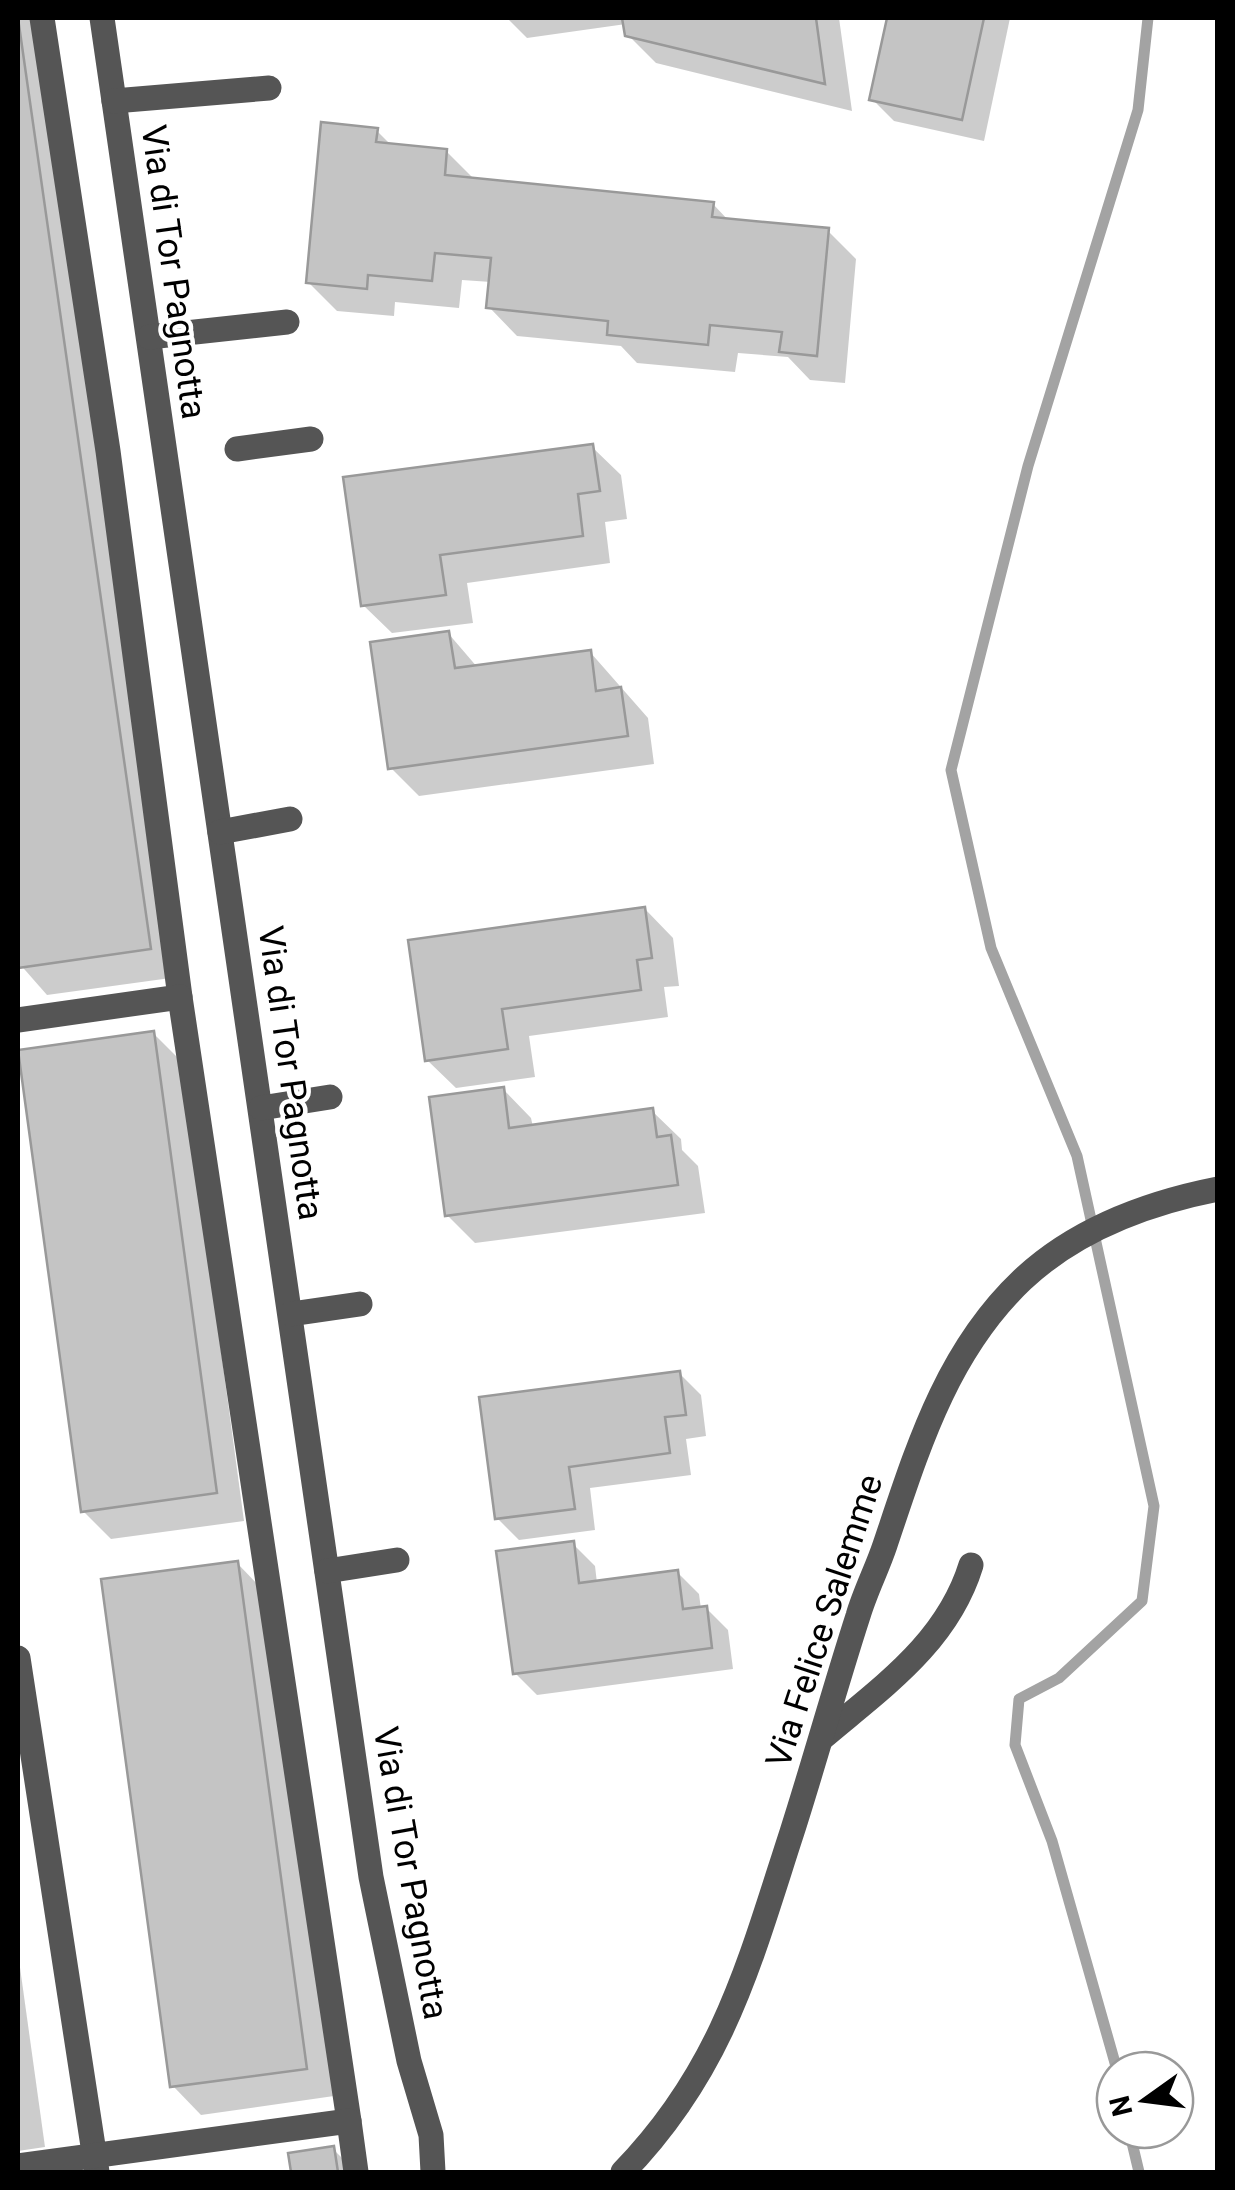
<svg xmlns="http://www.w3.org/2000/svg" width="1235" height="2190" font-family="Roboto,sans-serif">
	<rect width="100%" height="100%" fill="#fff"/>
	<g fill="#0003">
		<polygon points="18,18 41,18 178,977 47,995 18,962"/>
		<polygon points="507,18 839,18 852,111 656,63 627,34 626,24 527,38"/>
		<polygon points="889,18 1010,18 984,141 894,121 872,99"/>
		<polygon points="376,130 392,146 446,151 476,181 713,204 729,221 828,231 856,259 845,383 810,380 788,357 738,353 735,372 637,363 621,346 517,336 489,307 491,282 462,280 459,308 395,302 394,316 337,311 308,282"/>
		<polygon points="592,447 621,475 627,519 605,522 610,563 467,583 473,623 392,633 363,605"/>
		<polygon points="448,633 478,668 590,652 648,718 654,764 419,796 391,768"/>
		<polygon points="645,909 673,938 679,986 664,987 668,1017 529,1036 535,1077 456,1088 427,1060"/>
		<polygon points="154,1034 182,1062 244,1521 111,1539 83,1511"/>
		<polygon points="503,1089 531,1118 533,1127 652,1111 681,1139 682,1150 698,1166 705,1213 475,1243 447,1215"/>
		<polygon points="679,1373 701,1395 706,1436 686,1439 691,1475 590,1488 595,1530 519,1540 497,1518"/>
		<polygon points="573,1544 595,1566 597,1583 677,1572 699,1594 701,1609 706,1608 728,1630 733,1669 537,1695 515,1673"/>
		<polygon points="237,1563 265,1592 334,2096 201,2115 173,2086"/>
		<polygon points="18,1953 45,2147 18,2151"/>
		<polygon points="333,2149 348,2164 349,2172 293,2172 291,2155"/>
	</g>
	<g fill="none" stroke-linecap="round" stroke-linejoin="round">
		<g stroke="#a3a3a3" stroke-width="11">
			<polyline points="1117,2070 1052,1841 1015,1745 1019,1699 1059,1678 1142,1601 1154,1506 1077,1156 991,948 951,770 1028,466 1138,110 1148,18"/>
			<polyline points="1129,2130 1139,2172"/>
		</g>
	</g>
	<g fill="#c4c4c4" stroke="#999" stroke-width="2.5">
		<polygon points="18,18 151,949 18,968"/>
		<polygon points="622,18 816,18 825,84 625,36"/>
		<polygon points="887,18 984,18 962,120 869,100"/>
		<polygon points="321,122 378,128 376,142 447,149 445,175 714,202 712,217 829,228 817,356 779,352 782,332 710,325 708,345 607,335 608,321 486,308 491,258 435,253 432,281 368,275 367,289 306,283"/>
		<polygon points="593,444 600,491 578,494 583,536 440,555 446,595 361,606 343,477"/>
		<polygon points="449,631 455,668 591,650 596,691 621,687 628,736 388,769 370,642"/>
		<polygon points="645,907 652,958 637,960 641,990 502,1009 508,1049 425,1061 408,940"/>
		<polygon points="154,1031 217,1493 81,1512 18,1050"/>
		<polygon points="504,1087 509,1128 653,1108 657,1137 671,1135 678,1185 445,1216 429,1097"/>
		<polygon points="680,1371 686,1415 665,1417 670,1453 569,1467 575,1509 495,1519 479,1397"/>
		<polygon points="574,1541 579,1583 678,1570 683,1609 707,1606 712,1648 513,1674 496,1551"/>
		<polygon points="238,1561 307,2069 170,2087 101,1579"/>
		<polygon points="334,2146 338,2172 291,2172 288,2153"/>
	</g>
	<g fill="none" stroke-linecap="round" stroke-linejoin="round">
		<g stroke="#555" stroke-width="25">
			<polyline points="42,18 108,451 180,997"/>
			<polyline points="102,18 371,1877 409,2061 431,2135 433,2172"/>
			<polyline points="114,101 269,88"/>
			<polyline points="149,337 287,322"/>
			<polyline points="237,449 311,439"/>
			<polyline points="220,832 290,819"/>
			<polyline points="18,1020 180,997 349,2121"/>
			<polyline points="261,1108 330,1097"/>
			<polyline points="291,1314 360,1304"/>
			<polyline points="327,1571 397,1560"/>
			<polyline points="18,1658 97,2172"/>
			<path d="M822,1738c60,-51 125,-95 149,-173"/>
			<polyline points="18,2166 349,2121 356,2172"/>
			<path d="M623,2172c100,-103 126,-208 169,-340 23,-72 43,-145 66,-216 7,-24 19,-47 27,-71 32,-95 61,-193 137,-265 53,-50 125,-77 196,-91"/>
		</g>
	</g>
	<g text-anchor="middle" stroke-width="9" stroke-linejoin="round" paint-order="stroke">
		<g font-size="35" fill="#000" stroke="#fff">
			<text transform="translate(174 272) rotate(82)" y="12">Via di Tor Pagnotta</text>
			<text transform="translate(291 1073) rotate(82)" y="12">Via di Tor Pagnotta</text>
			<text transform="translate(824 1621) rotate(-72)" y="12">Via Felice Salemme</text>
			<text transform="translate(411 1873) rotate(80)" y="12">Via di Tor Pagnotta</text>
		</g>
	</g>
	<rect width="1235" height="2190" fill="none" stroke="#000000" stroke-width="40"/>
	<g transform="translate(1145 2100) rotate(256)"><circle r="48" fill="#ffffff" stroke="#999999" stroke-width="2.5"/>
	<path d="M0-8L18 38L0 25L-18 38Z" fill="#000000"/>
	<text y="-15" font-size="28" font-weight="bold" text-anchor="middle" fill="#000000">N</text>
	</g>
</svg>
